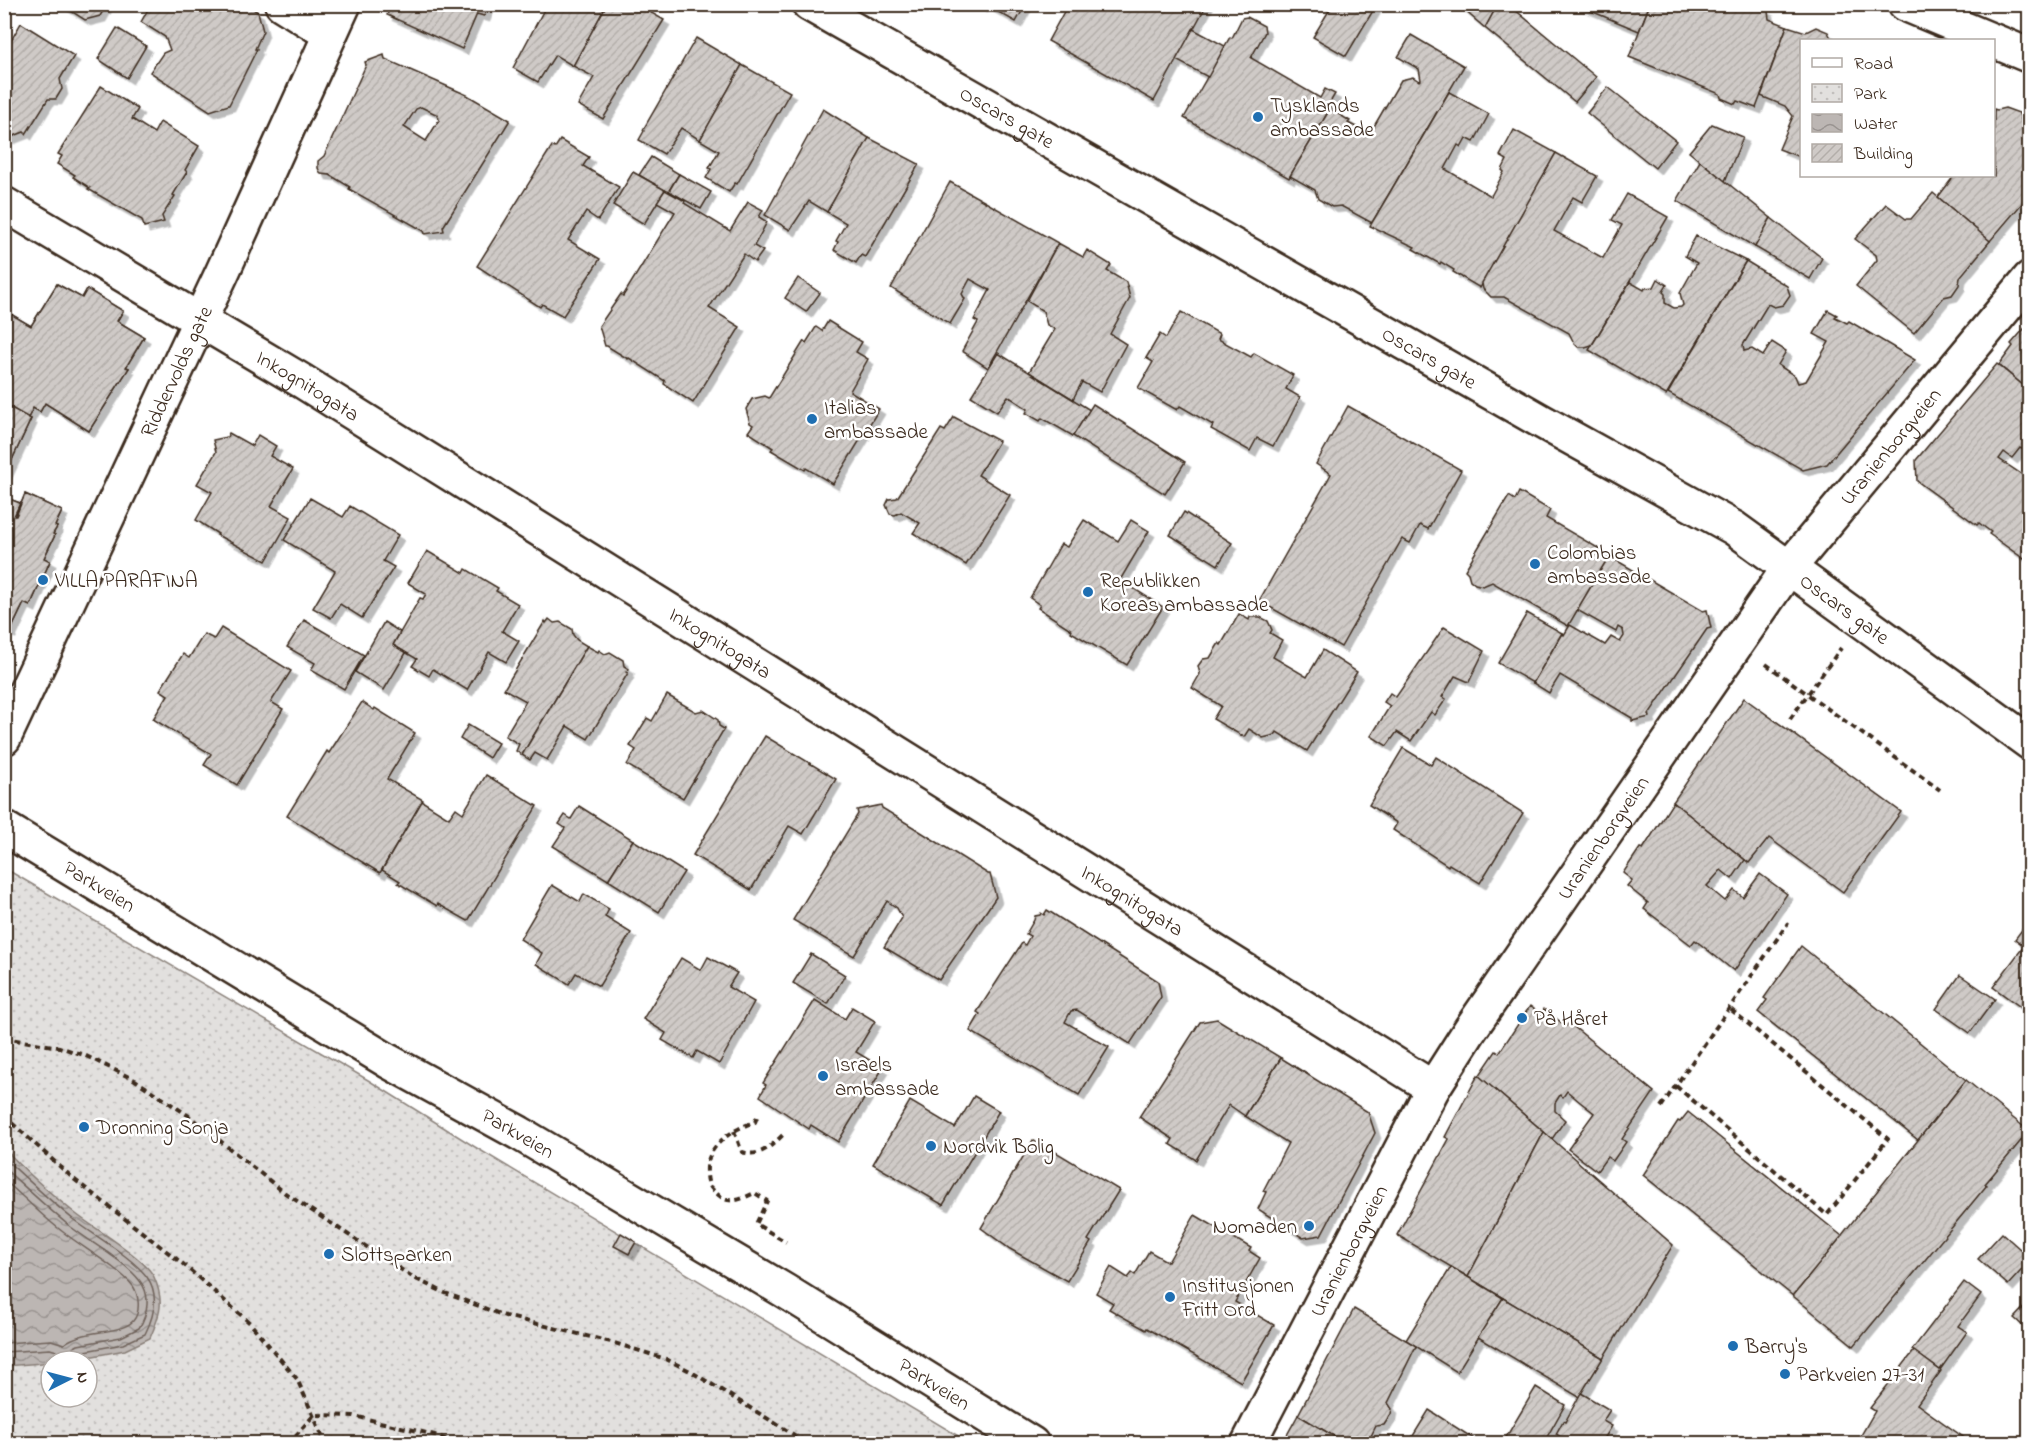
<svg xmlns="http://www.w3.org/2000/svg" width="2034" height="1448" font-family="'Indie Flower',sans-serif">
	<defs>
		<pattern id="park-dots" width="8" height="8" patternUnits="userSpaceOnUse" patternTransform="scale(1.5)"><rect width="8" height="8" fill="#e2e0de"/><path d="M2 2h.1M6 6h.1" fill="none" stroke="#c3c0be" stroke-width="1.8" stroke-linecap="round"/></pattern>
		<pattern id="water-waves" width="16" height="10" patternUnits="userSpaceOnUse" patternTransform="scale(1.5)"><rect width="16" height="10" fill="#bcb6b3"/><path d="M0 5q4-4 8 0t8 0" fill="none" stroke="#9a9491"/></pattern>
		<pattern id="building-hatch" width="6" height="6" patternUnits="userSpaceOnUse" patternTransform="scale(1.5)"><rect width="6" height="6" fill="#cfcac7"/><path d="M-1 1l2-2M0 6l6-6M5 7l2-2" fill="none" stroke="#b3aeaa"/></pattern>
		<filter id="shadow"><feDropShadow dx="5.5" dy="5.5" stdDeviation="0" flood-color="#0004"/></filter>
	</defs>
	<rect width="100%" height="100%" fill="#fff"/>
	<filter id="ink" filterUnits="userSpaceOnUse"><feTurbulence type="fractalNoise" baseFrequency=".0167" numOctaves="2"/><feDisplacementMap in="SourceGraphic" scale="12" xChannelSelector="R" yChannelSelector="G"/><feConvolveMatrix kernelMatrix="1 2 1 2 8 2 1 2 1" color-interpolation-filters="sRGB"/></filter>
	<g filter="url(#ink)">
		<path fill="url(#park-dots)" stroke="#8e857e" stroke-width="1.5" fill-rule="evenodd" d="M4,868l364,212 107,67 495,296h-965zM51,1361h36v36h-36z"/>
		<path fill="url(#water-waves)" stroke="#887e77" stroke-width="1.5" d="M5,1149c21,23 46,45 71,65 19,15 69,44 78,63 11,25 6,38 -4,61l-25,12 -58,11 -62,5z"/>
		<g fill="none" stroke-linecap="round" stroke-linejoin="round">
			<g stroke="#6f625a" stroke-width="1.5">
				<path d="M4,1158c23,21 46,43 70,62 21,16 58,37 73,57 13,18 7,39 -2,57l-22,10 -43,8 -4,4 -1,5"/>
				<path d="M4,1168c21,19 41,38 63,56 21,17 57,36 73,57 11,14 8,33 -1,47l-18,9 -43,8 -7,4 -5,9 -9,-7 -7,-2 -46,3"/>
				<path d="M4,1180c20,17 39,37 59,52 19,15 57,37 70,54 6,9 8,26 0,35 -13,14 -51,8 -69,23l-13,-4 -47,3"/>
			</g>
		</g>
		<g fill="url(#building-hatch)" stroke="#3b2a1e" stroke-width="1.5" fill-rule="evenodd" filter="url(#shadow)">
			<polygon points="60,4 107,4 100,16 85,20"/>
			<polygon points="151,4 245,4 258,12 263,31 255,49 257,49 229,105 210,111 150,72 163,53 170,50 165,37 141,22"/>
			<polygon points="392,4 489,4 484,16 477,14 462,49 387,15"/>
			<polygon points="547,4 607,4 573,66 555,55 538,82 513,68"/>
			<polygon points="607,4 636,4 664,20 603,119 578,105 594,77 573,66"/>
			<polygon points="978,4 1026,4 1016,22 986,5 981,7"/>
			<polygon points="1071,4 1160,5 1207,4 1154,101 1048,41 1066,8 1068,10"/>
			<polygon points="1333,4 1377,4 1346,56 1313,37"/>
			<polygon points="1457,4 1498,4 1485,28"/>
			<polygon points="1498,4 1508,4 1596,77 1575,102 1485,28"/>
			<polygon points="1574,4 1650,4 1639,31"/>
			<polygon points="1650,4 1734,4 1745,9 1753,4 1768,11 1769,19 1787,26 1756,108 1737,101 1735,104 1721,98 1720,94 1629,57"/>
			<polygon points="1247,17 1264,26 1265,32 1251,58 1320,98 1325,89 1335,94 1329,104 1331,105 1330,109 1289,178 1184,118 1230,37 1232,38 1242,18"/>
			<polygon points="21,23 74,56 60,79 62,89 56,99 48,99 26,134 24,132 9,138 4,135 4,41 9,44"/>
			<polygon points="1787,26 1806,32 1816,27 1828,32 1832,40 1802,40 1802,158 1779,149 1793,116 1785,106 1761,96"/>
			<polygon points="117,28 146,46 127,78 98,59"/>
			<polygon points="1193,29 1225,46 1208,77 1176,60"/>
			<polygon points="1411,35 1464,66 1372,223 1341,206 1332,207 1318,199 1315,190 1290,176 1330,109 1350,121 1348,123 1362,130 1373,128 1401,80 1413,77 1419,81 1421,80 1419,69 1398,57"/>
			<polygon points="696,38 742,65 700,140 681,128 664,154 639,140 644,131 643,130"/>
			<path d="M384,55l1,4 82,36 43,25 -67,107 1,4 -19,3 -1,-3 -75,-42 1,-2 -20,-12 -9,-1 -3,-6v-7l6,-5 42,-91 -1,-3zM421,107l17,8 1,5 -13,21 -22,-14 12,-18z"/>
			<polygon points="742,65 790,92 737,184 735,183 729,192 706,178 711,169 709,168 719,151 700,140"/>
			<polygon points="101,86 138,109 132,119 154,133 160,122 199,146 185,170 187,172 173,195 175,196 162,216 164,222 144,227 142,220 88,189 90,188 73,177 75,175 57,164 62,156 58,154"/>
			<polygon points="1608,87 1676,141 1655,168 1587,113"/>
			<polygon points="1449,92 1489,114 1474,142 1466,138 1461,147 1458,145 1445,169 1491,196 1504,172 1502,170 1507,160 1500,156 1514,130 1556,153 1480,288 1453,272 1454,270 1441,262 1440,264 1413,249 1415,247 1370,226"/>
			<polygon points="2005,108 2019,113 2021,120 2030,124 2030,194 1990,241 1938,197 1954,176 1994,176 1994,109 1997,110"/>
			<polygon points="823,109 869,138 827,212 809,201 790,230 765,215"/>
			<polygon points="1712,124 1743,137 1725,181 1689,152"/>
			<polygon points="869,138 919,164 865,257 861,255 856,263 834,250 838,242 836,241 846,223 827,212"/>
			<polygon points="560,140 589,157 583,166 619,187 598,220 586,212 568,240 600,259 563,316 542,304 540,307 477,266 552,146 555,148"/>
			<polygon points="1556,153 1597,176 1582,202 1573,197 1554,231 1603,258 1622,225 1612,220 1627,194 1668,217 1592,345 1585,347 1578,347 1574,343 1569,333 1504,297 1491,297 1483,289 1482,283"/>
			<polygon points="651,157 679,174 668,192 639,175"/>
			<polygon points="1700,161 1771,218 1755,247 1677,201"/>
			<polygon points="633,172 665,190 644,224 613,205"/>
			<polygon points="679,174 711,192 701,209 669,191"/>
			<polygon points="950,182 1058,243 988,368 962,351 978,322 974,320 990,290 970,279 962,294 965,299 950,324 891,288"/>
			<polygon points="665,190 685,201 684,203 730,231 748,202 763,210 759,217 767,222 754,246 763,251 755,262 744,254 709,308 740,327 693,403 664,384 665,381 629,358 628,359 607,346 605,346 599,326 621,294 623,296 675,212 657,202"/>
			<polygon points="1933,193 1990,241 1960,277 1959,285 1952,295 1944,297 1914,333 1856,286 1877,260 1876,255 1855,239 1886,204 1906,219 1911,219"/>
			<polygon points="1771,218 1822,258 1810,279 1755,247"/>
			<polygon points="1696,236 1746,261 1666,395 1589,350 1630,282 1644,290 1645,288 1654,287 1658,279 1667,285 1663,292 1665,294 1665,303 1674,308 1681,307 1683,305 1680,293 1697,263 1685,256"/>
			<polygon points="1058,243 1083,257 1087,250 1111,265 1107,271 1126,282 1130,298 1110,334 1126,344 1100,392 1082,382 1073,399 1029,372 1055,329 1047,325 1043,311 1027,301"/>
			<polygon points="1746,261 1787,286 1790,295 1783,305 1774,307 1768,304 1743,345 1744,351 1752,349 1763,356 1772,342 1786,351 1778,365 1795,376 1798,383 1806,381 1829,342 1814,334 1828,310 1837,315 1835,317 1847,323 1849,321 1915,360 1827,464 1803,470 1668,393"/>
			<polygon points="798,278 820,293 806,312 785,298"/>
			<polygon points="57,284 82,298 87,289 123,311 117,321 144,337 126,367 129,368 89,431 45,403 40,412 33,408 28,418 31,419 4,477 4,310 31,326"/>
			<polygon points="57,284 82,298 87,289 123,311 117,321 144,337 126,367 129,368 89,431 45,403 40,412 33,408 28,418 4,404 4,310 31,326"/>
			<polygon points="1181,312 1220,334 1218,339 1251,357 1254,353 1293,375 1286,389 1300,397 1282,433 1281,432 1273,446 1257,438 1250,451 1211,429 1213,425 1180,406 1177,410 1138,388 1153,362 1146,358 1160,334 1166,338"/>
			<polygon points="828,321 862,342 856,352 868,359 850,391 879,409 833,484 806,468 805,470 771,450 773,448 748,432 753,425 750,423 746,409 752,399 765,396 769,398 804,341 806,343 816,327 822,331"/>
			<polygon points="2030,322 2030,391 1999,365 2013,346 2011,344"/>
			<polygon points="998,353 1090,410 1073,436 1042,418 1040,421 1026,413 1028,409 1008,396 997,412 971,396"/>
			<polygon points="1997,364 2030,391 2030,441 2022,449 2020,448 2012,458 2004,452 1999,459 2030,480 2030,559 2026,557 2024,559 1989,534 1991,532 1979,523 1977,525 1917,481 1916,460"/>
			<polygon points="4,404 31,419 4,477"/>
			<polygon points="1093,404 1185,462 1165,494 1073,436"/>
			<polygon points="1348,406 1461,470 1428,529 1420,525 1410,543 1402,539 1341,647 1259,601 1331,474 1316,464"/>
			<polygon points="954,417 999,441 978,475 1010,495 966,565 913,533 920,523 901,512 895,515 890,514 886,505 889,499 897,498 941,429 945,431"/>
			<polygon points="229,433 252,446 258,435 276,446 270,456 293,469 271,506 291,517 266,561 217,535 218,534 196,520 212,492 197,484 216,452 213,440 227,437"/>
			<polygon points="1519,492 1550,510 1546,518 1610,555 1568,626 1492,582 1483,586 1475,584 1470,580 1468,573 1465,570 1509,496 1515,500"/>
			<polygon points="25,494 62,511 55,526 57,527 53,534 55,535 44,558 50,561 30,606 24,603 10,632 4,630 4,497 20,503 14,516 16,516"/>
			<polygon points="25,494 62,511 55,526 57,527 53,534 55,535 44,558 50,561 30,606 24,603 10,632 4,630 4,497 20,503 14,516 16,516"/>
			<polygon points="310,498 343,517 350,506 398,535 383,561 394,567 362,618 340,604 331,618 313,608 335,571 284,540"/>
			<polygon points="1184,512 1232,543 1218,565 1170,535"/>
			<polygon points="1084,520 1118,541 1131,520 1149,531 1120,580 1163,607 1127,665 1071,632 1072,630 1038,608 1040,605 1030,598 1061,544 1067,547"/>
			<polygon points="427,551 464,573 466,569 498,588 496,591 518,604 502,631 519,641 506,662 489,652 467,690 433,669 429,676 412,666 417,659 393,645 420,598 423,599 426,594 408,583"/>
			<polygon points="1609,556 1703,611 1707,610 1711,628 1707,629 1649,714 1650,717 1632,721 1632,718 1560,675 1549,693 1533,683 1562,633 1564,635 1570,625 1605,645 1611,637 1620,642 1624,636 1623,630 1618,627 1616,632 1577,610"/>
			<polygon points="1527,613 1562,633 1533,683 1498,663"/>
			<polygon points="1239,614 1249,620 1250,617 1260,617 1268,621 1272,630 1270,633 1282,640 1273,657 1307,677 1323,650 1357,672 1307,751 1277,732 1275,735 1263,738 1249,729 1244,737 1213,719 1221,706 1192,688 1200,674 1198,666 1203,659 1210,658 1219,643 1221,645"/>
			<polygon points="549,619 554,623 560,622 572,629 573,635 577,640 587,646 522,755 516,751 519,744 505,736 526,701 504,689 545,621 546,623"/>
			<polygon points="304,620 364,655 344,689 311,670 315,663 287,647"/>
			<polygon points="384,622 400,632 393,645 406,653 384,690 355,672"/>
			<polygon points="1444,627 1484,651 1469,682 1455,676 1442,697 1446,699 1435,715 1431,712 1411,741 1397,732 1387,746 1371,736 1390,706 1384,702 1390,693 1396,697"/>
			<polygon points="221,628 291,671 271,702 283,709 237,785 204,765 211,754 153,719 168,695 160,690 183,654 189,658 204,634 214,639"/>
			<polygon points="587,646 598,652 599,650 605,654 610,652 623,660 624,666 629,669 626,672 628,673 588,739 567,726 547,760 535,753 530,760 522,755"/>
			<polygon points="667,695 696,712 703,710 718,720 719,726 724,729 683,798 627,765 636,750 630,746 647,718 652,721"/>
			<polygon points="1744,698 1901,812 1843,892 1769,838 1749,863 1673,802"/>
			<polygon points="362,702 374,710 375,708 415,733 387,779 423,800 380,873 287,816 327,751 329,753"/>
			<polygon points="468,725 498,743 489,758 460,739"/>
			<polygon points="765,736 836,779 803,834 789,826 751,890 693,855"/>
			<polygon points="1403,748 1431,765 1436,757 1523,813 1480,883 1449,864 1448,866 1393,830 1397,823 1369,805"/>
			<polygon points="486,775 537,806 468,921 438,904 437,906 398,883 400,881 382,870 422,801 449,818 456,808 463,813"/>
			<polygon points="1673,802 1745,860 1732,879 1721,870 1707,886 1725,901 1734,890 1743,897 1760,874 1787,894 1734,971 1695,940 1691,945 1644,909 1648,903 1627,886 1632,880 1623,873 1640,848 1643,849"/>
			<polygon points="881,805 882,808 921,832 988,874 990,874 996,897 939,980 884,947 902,918 897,908 887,901 854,956 793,920 858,814 857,810"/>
			<polygon points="579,806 633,840 608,880 553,846 565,828 559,824 565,815 571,819"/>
			<polygon points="633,840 684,872 659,912 608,880"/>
			<polygon points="552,885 580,902 584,894 609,909 605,917 631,933 599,986 576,973 569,984 536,964 542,953 520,939"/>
			<polygon points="1047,910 1158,981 1161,997 1130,1044 1077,1010 1071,1011 1065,1022 1109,1047 1079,1095 970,1031 980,1014 977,1012 1022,943 1025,945 1030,936 1026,934 1034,920 1035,916 1040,915 1041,913 1044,915"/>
			<polygon points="2030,919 2030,1014 1993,987 2024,946 2015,939"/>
			<polygon points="1801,946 1966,1080 1918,1140 1758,1012 1767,1000 1764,998"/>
			<polygon points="811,954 845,975 828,1004 793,983"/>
			<polygon points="708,957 737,973 728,987 754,1002 719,1064 697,1051 693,1058 662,1040 666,1033 643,1019 681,958 701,970"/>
			<polygon points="1960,975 1995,999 1970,1033 1936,1009"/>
			<polygon points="815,1000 845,1019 852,1007 875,1021 856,1052 883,1068 838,1142 811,1125 809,1129 760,1096 766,1085 763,1083"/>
			<polygon points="1530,1006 1541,1014 1544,1009 1566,1026 1569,1023 1654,1092 1622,1139 1626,1142 1613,1161 1607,1157 1597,1171 1568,1149 1594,1113 1580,1102 1567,1091 1563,1097 1560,1095 1555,1103 1555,1111 1565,1120 1552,1139 1479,1076 1496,1051 1499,1053"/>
			<polygon points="1217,1019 1281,1058 1245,1116 1229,1105 1196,1160 1170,1144 1173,1139 1139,1117 1200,1022"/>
			<polygon points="1281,1058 1368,1112 1375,1133 1321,1235 1303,1238 1258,1209 1266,1192 1263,1191 1288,1143 1245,1116"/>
			<polygon points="1478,1075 1544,1132 1468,1277 1397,1235 1449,1139 1445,1137"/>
			<polygon points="1966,1080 2029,1131 1985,1184 1987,1185 1854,1346 1793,1296"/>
			<polygon points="974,1096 999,1111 943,1205 873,1164 910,1101 955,1128"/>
			<polygon points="1688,1112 1842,1236 1793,1296 1643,1175 1678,1121 1680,1122"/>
			<polygon points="1544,1132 1673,1245 1603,1358 1468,1277"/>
			<polygon points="1033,1140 1045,1148 1046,1146 1119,1190 1088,1240 1091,1242 1067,1281 1010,1249 981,1228"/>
			<polygon points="1195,1215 1251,1248 1249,1251 1260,1258 1235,1302 1274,1325 1241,1382 1147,1328 1146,1330 1109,1309 1113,1303 1096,1293 1111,1267 1128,1278 1132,1273 1135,1275 1149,1251 1168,1262"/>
			<polygon points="621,1233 636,1242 629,1254 614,1246"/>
			<polygon points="2002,1233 2030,1258 2030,1261 2008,1285 1978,1259"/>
			<polygon points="1451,1267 1503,1298 1457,1372 1406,1340"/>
			<polygon points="1964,1282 1981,1295 1958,1326 1967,1332 1940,1370 1912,1350"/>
			<polygon points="1503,1298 1603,1358 1579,1397 1478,1337"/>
			<polygon points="2030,1301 2030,1332 2014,1318"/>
			<polygon points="1354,1309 1416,1346 1388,1403 1392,1409 1391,1414 1384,1425 1376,1426 1367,1444 1347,1444 1298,1415"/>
			<polygon points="1914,1351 1941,1371 1917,1404 1973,1444 1856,1444 1875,1411 1870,1408"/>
			<polygon points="1536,1387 1565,1405 1543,1444 1502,1444"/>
			<polygon points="1581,1393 1610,1410 1603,1421 1612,1426 1601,1444 1557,1444 1561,1437 1556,1434 1563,1421 1565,1422"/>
			<polygon points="1429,1410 1482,1444 1408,1444"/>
			<polygon points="1298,1415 1347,1444 1282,1444"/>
		</g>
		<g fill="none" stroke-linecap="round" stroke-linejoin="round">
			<g stroke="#3b2a1e" stroke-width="38">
				<g id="minor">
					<polyline points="282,4 330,34"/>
					<path id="s1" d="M809,4l732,417 193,107 296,215"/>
					<polyline points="1905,4 1991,40"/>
					<polyline points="1994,41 2030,56"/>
					<path id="s2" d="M4,204l298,177 1131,707"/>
					<path id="s3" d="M4,738l218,-465 122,-269"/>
					<path id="s4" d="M4,828l384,233 131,72 266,158 247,153"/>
					<path id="s5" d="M1248,1444l185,-356 37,-58 318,-461 242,-291"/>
				</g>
			</g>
			<g stroke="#3b2a1e" stroke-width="4" stroke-dasharray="6 4.5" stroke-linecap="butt">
				<polyline points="1803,6 1804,4"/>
				<polyline points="1766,664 1940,790"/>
				<polyline points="1790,719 1841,648"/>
				<polyline points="4,1038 59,1047 84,1055 135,1080 189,1116 285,1193 414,1278 445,1293 505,1316 611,1342 666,1359 690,1371 809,1444"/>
				<polyline points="1676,1086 1827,1215 1888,1139 1729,1008"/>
				<polyline points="1661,1107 1788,923"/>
				<polyline points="4,1116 75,1180 183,1264 250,1323 297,1379 326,1444"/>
				<path d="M757,1117l-2,5c-22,7 -50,24 -48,50 0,7 1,13 6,18 4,4 9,9 15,10 9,2 19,-4 27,-7l12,8 -11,23 30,18"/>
				<path d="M734,1131l8,21c19,6 30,-7 43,-19"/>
				<polyline points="288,1444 314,1415 354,1416 435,1435 458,1444"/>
			</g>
			<use href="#minor" stroke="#fff" stroke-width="33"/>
		</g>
	</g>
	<g fill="#1f6fb2" stroke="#fff" stroke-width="2">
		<circle cx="1258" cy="117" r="6"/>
		<circle cx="812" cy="419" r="6"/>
		<circle cx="1535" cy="564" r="6"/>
		<circle cx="43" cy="580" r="6"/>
		<circle cx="1088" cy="592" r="6"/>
		<circle cx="1522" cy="1018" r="6"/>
		<circle cx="823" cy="1076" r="6"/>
		<circle cx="84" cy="1127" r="6"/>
		<circle cx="931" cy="1146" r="6"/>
		<circle cx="1309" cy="1226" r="6"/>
		<circle cx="329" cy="1254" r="6"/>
		<circle cx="1170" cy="1297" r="6"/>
		<circle cx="1733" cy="1346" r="6"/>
		<circle cx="1785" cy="1374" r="6"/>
	</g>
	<g text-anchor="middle" stroke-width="5" stroke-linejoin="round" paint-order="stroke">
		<g font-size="21" fill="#3b2a1e" stroke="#fff" text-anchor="start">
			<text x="1270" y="112">Tysklands<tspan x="1270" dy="24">ambassade</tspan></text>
			<text x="824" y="414">Italias<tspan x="824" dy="24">ambassade</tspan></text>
			<text x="1547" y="559">Colombias<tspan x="1547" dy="24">ambassade</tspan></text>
			<text x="55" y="587">VILLA PARAFINA</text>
			<text x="1100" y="587">Republikken<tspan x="1100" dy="24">Koreas ambassade</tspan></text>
			<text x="1534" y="1025">På Håret</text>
			<text x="835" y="1071">Israels<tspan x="835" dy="24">ambassade</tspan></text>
			<text x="96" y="1134">Dronning Sonja</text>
			<text x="943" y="1153">Nordvik Bolig</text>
			<text x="1297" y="1233" text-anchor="end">Nomaden</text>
			<text x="341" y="1261">Slottsparken</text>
			<text x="1182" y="1292">Institusjonen<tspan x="1182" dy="24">Fritt Ord</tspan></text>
			<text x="1745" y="1353">Barry's</text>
			<text x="1797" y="1381">Parkveien 27-31</text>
		</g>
		<g font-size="21" fill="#3b2a1e" stroke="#fff">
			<text dy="7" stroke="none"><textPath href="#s1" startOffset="228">Oscars gate</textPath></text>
			<text dy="7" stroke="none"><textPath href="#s1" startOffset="714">Oscars gate</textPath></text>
			<text dy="7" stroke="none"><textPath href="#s3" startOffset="405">Riddervolds gate</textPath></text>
			<text dy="7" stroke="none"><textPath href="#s2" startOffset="354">Inkognitogata</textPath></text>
			<text dy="7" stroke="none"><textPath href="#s5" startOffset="1190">Uranienborgveien</textPath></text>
			<text dy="7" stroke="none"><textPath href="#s1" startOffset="1200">Oscars gate</textPath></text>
			<text dy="7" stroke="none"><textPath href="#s2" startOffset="840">Inkognitogata</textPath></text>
			<text dy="7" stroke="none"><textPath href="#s5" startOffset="704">Uranienborgveien</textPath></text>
			<text dy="7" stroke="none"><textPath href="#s4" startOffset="112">Parkveien</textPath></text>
			<text dy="7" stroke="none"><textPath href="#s2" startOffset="1326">Inkognitogata</textPath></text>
			<text dy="7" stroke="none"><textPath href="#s4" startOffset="598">Parkveien</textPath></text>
			<text dy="7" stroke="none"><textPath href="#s5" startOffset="218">Uranienborgveien</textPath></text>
			<text dy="7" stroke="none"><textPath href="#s4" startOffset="1084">Parkveien</textPath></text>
		</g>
	</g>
	<rect width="2034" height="1448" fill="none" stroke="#fff" stroke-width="24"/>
	<rect x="12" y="12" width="2010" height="1424" fill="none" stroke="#3b2a1e" stroke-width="2" filter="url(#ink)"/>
	<rect x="1800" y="39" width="195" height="138" fill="#ffffff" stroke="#b1aaa5" stroke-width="1.5"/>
	<rect x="1812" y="58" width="30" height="9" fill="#ffffff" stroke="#b1aaa5" stroke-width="1.5"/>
	<text x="1854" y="69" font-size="18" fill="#3b2a1e">Road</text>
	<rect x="1812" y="84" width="30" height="18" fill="url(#park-dots)" stroke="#b1aaa5" stroke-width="1.5"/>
	<text x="1854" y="99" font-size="18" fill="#3b2a1e">Park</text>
	<rect x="1812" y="114" width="30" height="18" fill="url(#water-waves)" stroke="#b1aaa5" stroke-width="1.5"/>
	<text x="1854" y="129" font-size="18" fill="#3b2a1e">Water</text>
	<rect x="1812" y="144" width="30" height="18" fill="url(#building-hatch)" stroke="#b1aaa5" stroke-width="1.5"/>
	<text x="1854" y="159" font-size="18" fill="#3b2a1e">Building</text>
	<g transform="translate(69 1379) rotate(84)"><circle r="28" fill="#ffffff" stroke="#b1aaa5" stroke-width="1.5"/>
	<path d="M0-4.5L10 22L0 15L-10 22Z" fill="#1f6fb2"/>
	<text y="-9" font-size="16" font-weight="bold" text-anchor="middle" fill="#3b2a1e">N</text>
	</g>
</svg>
